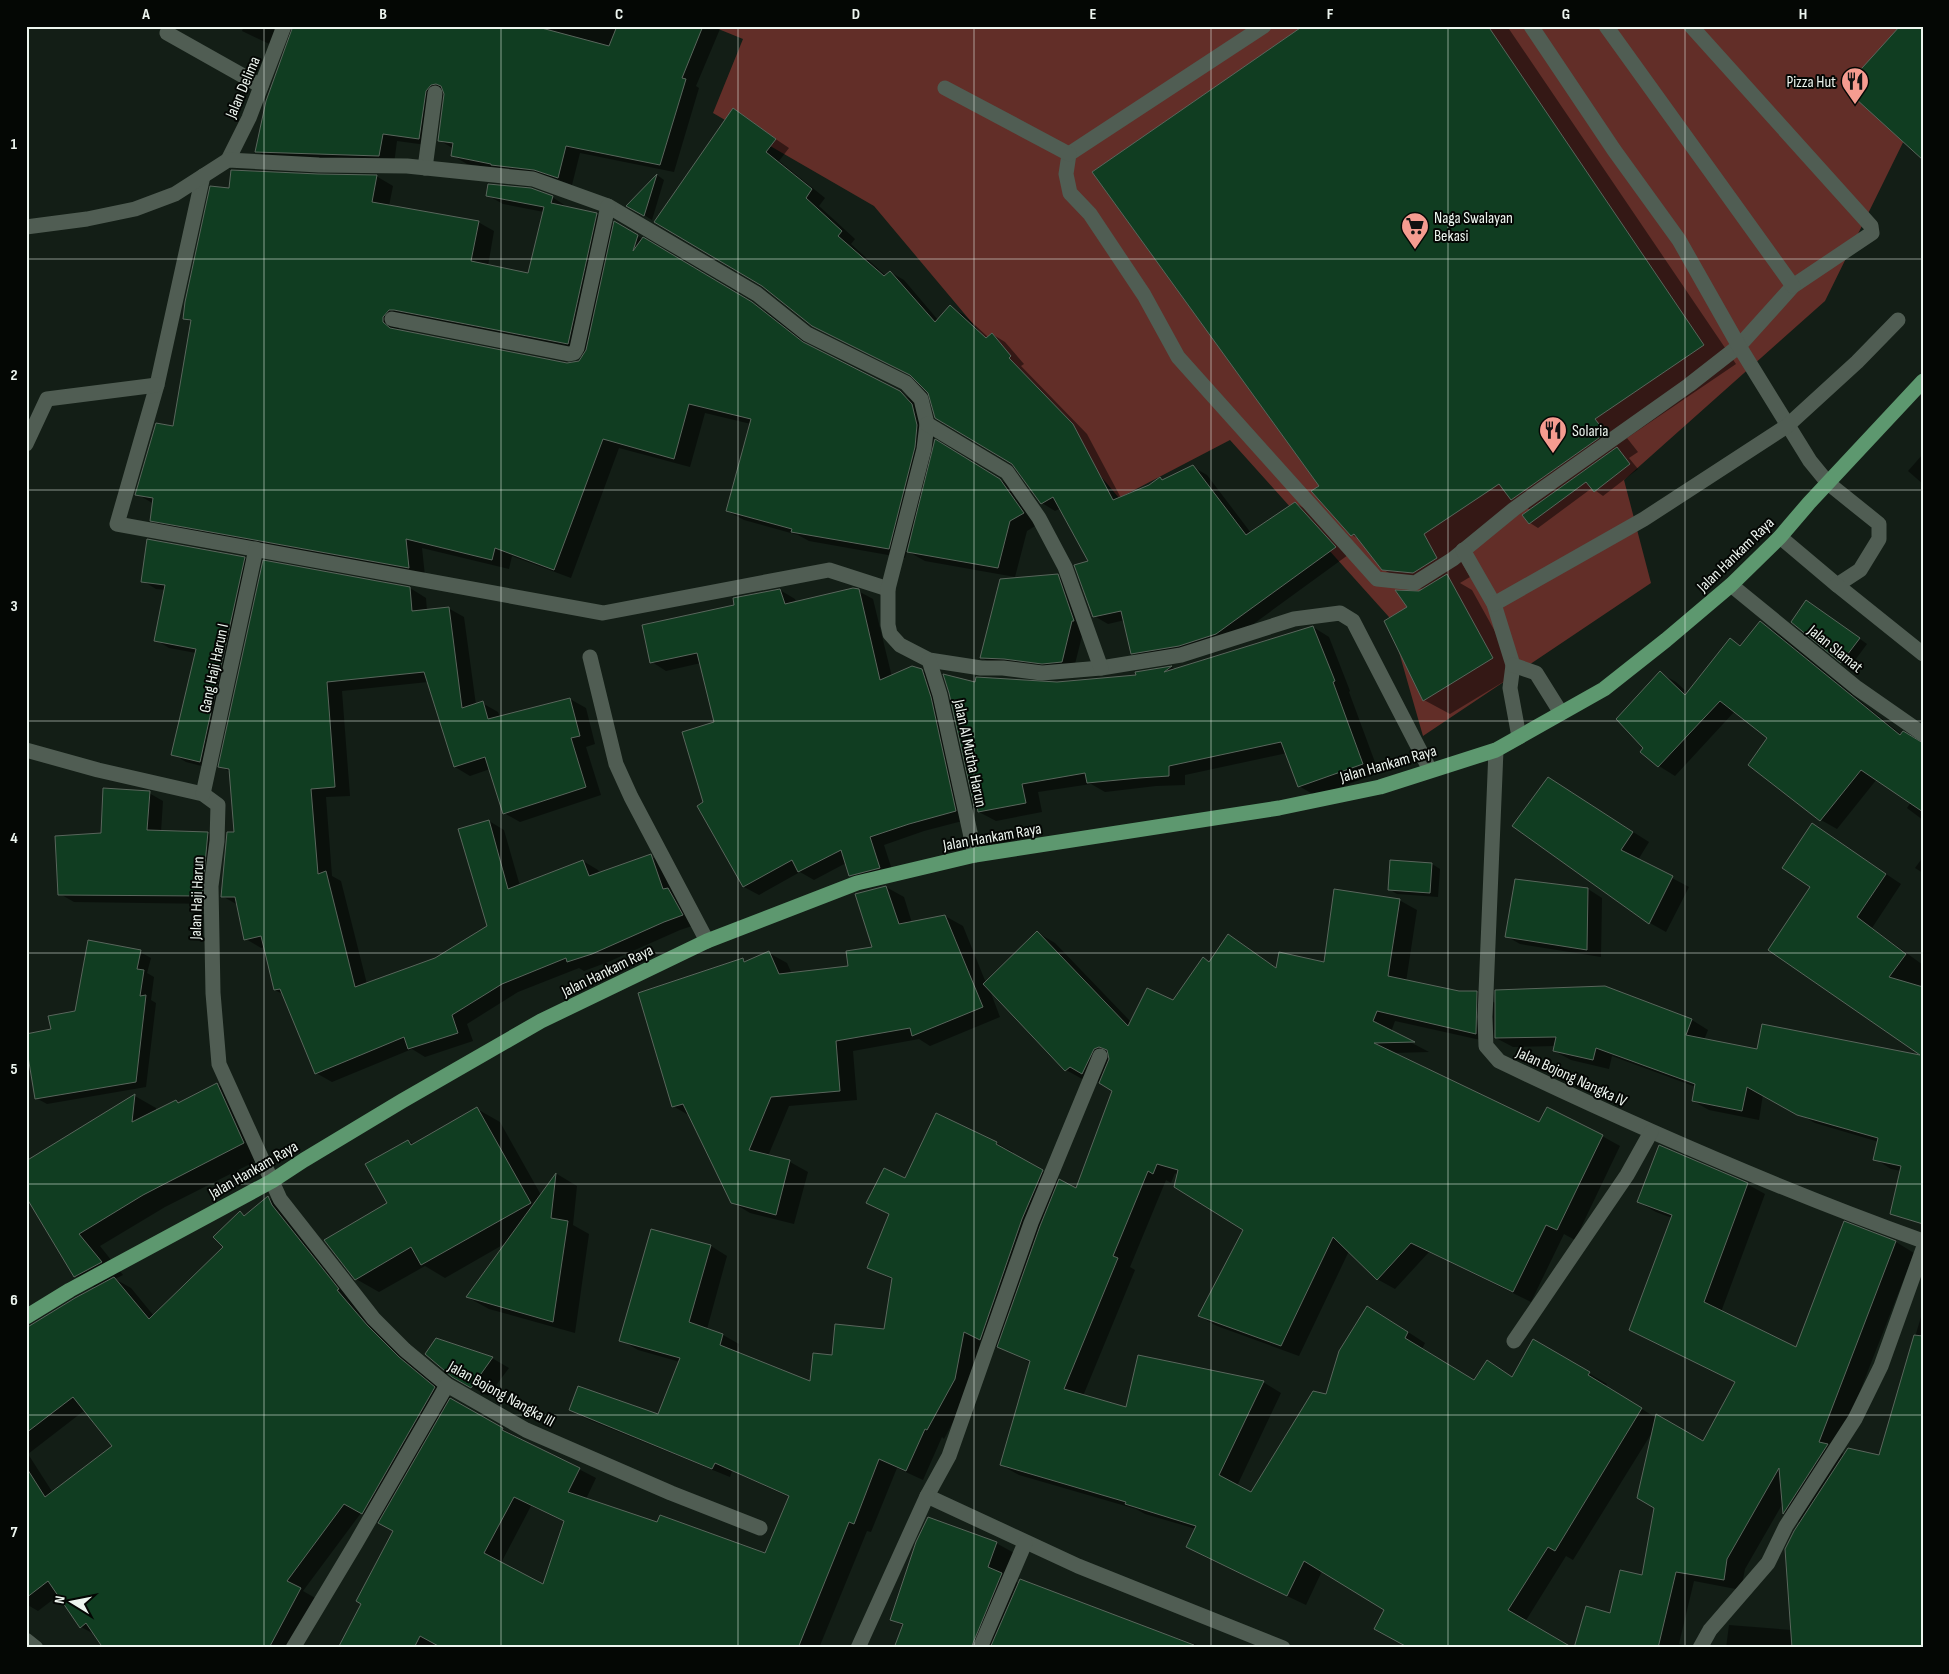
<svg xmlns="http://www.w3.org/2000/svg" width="1949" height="1674" font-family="'Sofia Sans Condensed',sans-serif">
	<rect width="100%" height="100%" fill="#131e16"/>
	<polygon fill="#622e28" points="711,26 1923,26 1917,114 1825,301 1624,480 1651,583 1423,736 1389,617 1230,440 1119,498 874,206 713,113 743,39"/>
	<g fill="#0007" fill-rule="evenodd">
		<polygon points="244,26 714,26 720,29 696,86 699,88 674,172 580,153 572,185 550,177 467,164 452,155 454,149 439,140 446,92 440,100 434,146 397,141 394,164 271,160 257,151 290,37 288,36 282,50 242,31"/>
		<polygon points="1306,26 1507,26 1736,364 1627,438 1638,452 1629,458 1638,469 1603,496 1592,488 1538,528 1530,523 1531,510 1525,507 1457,554 1470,577 1460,583 1472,590 1518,673 1450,714 1424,700 1409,607 1420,592 1425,589 1416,588 1382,569 1360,540 1352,535 1321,486"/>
		<polygon points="733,110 789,148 779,161 825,198 819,206 855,239 851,244 886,276 890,272 904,280 938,320 951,307 964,315 988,337 992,334 1005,342 1024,364 1021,366 1087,434 1121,498 1149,486 1160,479 1163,480 1193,467 1207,475 1251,533 1295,503 1309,511 1348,555 1230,641 1146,661 1132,653 1125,620 1108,624 1094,616 1090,562 1061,508 1055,511 1042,503 1013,463 929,392"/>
		<polygon points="657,175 664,180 652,220 628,205"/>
		<path d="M376,176l17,10 -4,20 89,16 16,9 -6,35 41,9 15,-63 -41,-8 -16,-9 65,2 17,11 27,6 19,11v-2l153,90 47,37 102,52 17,33 -2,14 20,2 65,39 23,33 -13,8 -12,46 -90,-16 -18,-10 -2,7 -96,-17 -11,-6 -54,-15 -17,-9 24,-87 -46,-11 -15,54 -71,-19 -48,130 -59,-22 -3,13 -87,-21 3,28 -257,-47 -17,-9 3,-16 -17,-10 37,-66 17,-106 -7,-4 46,-129zM411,319l175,34 -6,9 -13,2 -168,-33v-5z"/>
		<polygon points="1923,454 1923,484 1908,471"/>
		<polygon points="244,558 257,566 213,769 186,762 173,754 196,653 169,648 156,640 166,590 156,589 143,581"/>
		<polygon points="1057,576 1070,583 1084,628 1074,668 994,665 982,658"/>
		<polygon points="410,588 426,598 427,611 448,608 464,617 476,705 482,703 498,712 500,717 570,699 586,708 595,744 586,747 601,795 520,822 504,813 490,769 470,776 455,767 428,682 342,691 350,796 326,797 332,876 341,881 367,984 435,960 489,927 489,821 504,830 520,886 583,861 598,870 600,874 650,856 666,865 698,924 680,930 608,962 584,971 579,968 518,992 467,1024 473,1041 425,1057 412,1049 332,1082 316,1073 284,995 275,990 265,947 261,948 246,939 238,905 222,896 235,834 230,772 220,766"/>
		<polygon points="780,590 795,599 796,603 858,591 873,599 892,677 921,670 937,679 970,819 924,831 884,845 894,876 865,884 850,875 846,863 814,880 800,872 759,895 744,887 699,806 705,803 716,723 701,663 666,671 652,662 736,606"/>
		<polygon points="1814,606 1867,644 1850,667 1793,622"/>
		<polygon points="1760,623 1776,632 1902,735 1923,745 1923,820 1907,808 1911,802 1877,779 1837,829 1821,820 1749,765 1769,738 1735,711 1675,776 1659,766 1645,747 1660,673 1676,682 1688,693 1731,640 1742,646"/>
		<polygon points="1313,627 1329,637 1350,691 1349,692 1379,773 1316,796 1299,786 1287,753 1185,775 1185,785 1156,786 1105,792 1091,784 1038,792 1042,812 996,821 979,812 978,807 975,805 976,683 1057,683 1138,676 1137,673 1172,667 1176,670"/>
		<polygon points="1548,778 1649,842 1638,860 1689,887 1666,932 1650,923"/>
		<polygon points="149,793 163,801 161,832 208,833 221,841 215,904 74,902 60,894 102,834"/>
		<polygon points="1813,825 1901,884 1872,928 1923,965 1923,1056 1812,887"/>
		<polygon points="1923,857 1923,873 1915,868"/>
		<polygon points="1391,861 1432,864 1440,869 1438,897 1397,894 1389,889"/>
		<path d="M886,887l18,10 8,26 33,-7 18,10 23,57 52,-50 17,10 76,79 42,-20 36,-40 20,-26 48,32 48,-5 74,-63 18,10 -11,72 53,11 17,-1 21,12 108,-16 87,32 16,10 -4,10 54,10 165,7 -22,114 -10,-2 -16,-10 4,-17 -64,-19 -52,-29 -4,26 -50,-10 -16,-9 3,-14 -84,-31 -3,13 -38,-9 -17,-9 1,-5 -42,1 -17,-9v-8h-2v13l-99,-22 -4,11 38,20 -37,1 148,71 62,12 18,10 -45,94 -11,-6 -33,68 -102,-50 -34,37 -18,-10 -28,-28 -50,105 -82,-30 -18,-10 46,-86 -70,-57 -4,10 -5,-3 -36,87 5,3 -52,126 44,12 12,-51 124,25 18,11 -44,93 14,8 134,-177 40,26 -3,6 53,32 12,-19 26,16 21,-37 73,43 -1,2 50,32 47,24 33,-60 -106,-53 42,-111 -16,-6 -18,-10 109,-18 18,10 -44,118 75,37 49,-126 51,19 18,11 -77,197 8,5 35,1 43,-146v338h-197l3,-23 63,5 9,-107 -17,-10 -1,-10 -38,66 -4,21 -47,-9 -15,63 12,4h-116l36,-34 32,-37 12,-70 -2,-76 -80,129 -7,-4 -41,66 -140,-13 -63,-38 -16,34 -101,-48 -17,-10 8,-18 -51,-15 -9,-5 -117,-34 -18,-10 30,-102 -33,-17 -1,2 -16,-8 -10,48 -27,51 -2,-2 -19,43 -26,-12 -26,64 -4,-1 -48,117h-480l23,-44 32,-73 -33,-18 -58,78 14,8 -26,49h-187l-8,-13 -15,-8 -22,-32 -21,16 -12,-7v-275l70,-41 -21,-12 -49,-82 109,-98 21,12v4l20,-10 4,2 37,-20 22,13 27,59 -101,51 -65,39 23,29 -8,4 16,9 23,28 70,-69 16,-34 6,3 22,-18 17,9 131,161 35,30 -1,1 69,39 77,40 -10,21 72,24 108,32 23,-58 -57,-26 -2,6 -143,-58 -17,-9 88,6 22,-54 -42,-12 -17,-10 90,-94 16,10 -20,73 16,6 16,9 -2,9 74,30 22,-27 52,-25 8,-51 -25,-13 22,-52 -22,-12 38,-23 90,-37 17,9 -1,3 64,34 38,-98 -26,-15 -4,4 -18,-10 -77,-82 11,29 -70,29 -11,-7 -66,12 4,49 -68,6 -21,50 22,6 18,10 -14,52 -44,-11 -18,-11 -42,-86 -17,-10 69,-147 5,3 22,-9 18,10 5,11 58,-7 24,-19zM85,1410l29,36 -61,47 -25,-39zM531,1506l34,16 -21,63 -43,-22z"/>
		<polygon points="1588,889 1602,898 1601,957 1520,944 1506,936"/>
		<polygon points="140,952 151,958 147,973 154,977 151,1000 156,1003 146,1087 47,1104 36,1098 52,1030 76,1012"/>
		<polygon points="477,1109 500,1122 541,1195 557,1174 577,1186 573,1225 589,1234 575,1333 489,1309 467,1297 506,1243 445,1278 425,1266 379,1292 356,1279 389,1204 408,1141 414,1144"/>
		<polygon points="437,1339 492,1358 509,1368 488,1396 453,1376"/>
		<polygon points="996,1543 1016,1554 1008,1577 1019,1584 1206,1648 896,1648 903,1626 891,1619"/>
	</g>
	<g fill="#103d21" stroke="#59665c" fill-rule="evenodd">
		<polygon points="293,26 534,26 609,46 617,26 703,26 682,78 686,79 660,165 566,146 558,178 534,170 491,165 491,164 451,156 453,143 438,141 444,94 441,86 436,84 431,85 426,91 419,139 383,134 379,156 255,152 266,101"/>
		<polygon points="1303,26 1488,26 1704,345 1595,419 1606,433 1511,500 1499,484 1424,534 1437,558 1413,573 1382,570 1354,534 1351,536 1311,491 1319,486 1092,172"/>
		<polygon points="1900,26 1923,26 1923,160 1844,88"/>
		<polygon points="733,108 776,139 766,152 812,189 806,198 842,231 838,236 884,276 890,271 935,322 950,305 986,338 992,333 1011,356 1009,358 1073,424 1113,500 1149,485 1160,477 1162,480 1193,465 1246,535 1295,502 1336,547 1216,634 1179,646 1131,654 1121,611 1093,617 1074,565 1088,561 1053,497 1041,504 1012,464 935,418 928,393 910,375 812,326 762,286 654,222"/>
		<polygon points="231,170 318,174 377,175 372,202 479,221 471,261 528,273 544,207 486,196 488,184 531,188 553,196 551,203 597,213 568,344 394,310 389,310 383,317 383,322 390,328 567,363 579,361 586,350 614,221 638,235 633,251 643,237 752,302 803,342 900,391 912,404 917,425 915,447 889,549 791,532 792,529 726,511 751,419 689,404 674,459 603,439 554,570 495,548 492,560 406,539 409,568 150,521 153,498 135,495 156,423 173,426 191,320 183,319 185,302 210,186 229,188"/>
		<polygon points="657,174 644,216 626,206"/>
		<polygon points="935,439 1000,479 1024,513 1010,521 998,568 907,552"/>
		<polygon points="1617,447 1630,464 1594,492 1586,482 1529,524 1522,515"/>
		<polygon points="147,539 245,557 200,762 171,755 196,649 154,641 165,585 141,582"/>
		<polygon points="263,560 410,587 412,611 449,607 462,708 483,701 488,719 570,698 580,736 571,738 586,787 503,814 485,757 454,767 424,672 327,682 335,787 311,789 318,874 326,871 355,987 435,958 487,926 458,829 489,820 508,889 583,860 589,876 651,854 663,889 668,888 683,915 664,922 592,954 567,962 566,958 502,984 452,1015 458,1033 408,1049 404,1037 315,1074 280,989 274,990 261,936 244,940 235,897 221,897 227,832 234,832 229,769 218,767"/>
		<polygon points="1058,574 1074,621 1072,621 1062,662 1042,664 1004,659 980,658 1000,579"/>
		<polygon points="1447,574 1493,658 1423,701 1384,621 1407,607 1395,590 1419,591"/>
		<polygon points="853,588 859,589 880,680 912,666 922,669 931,697 956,811 909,824 870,837 880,868 849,876 841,850 798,872 792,860 743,887 697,806 703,802 682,732 714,722 697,653 650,663 642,625 734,605 733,598 780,589 785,604"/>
		<polygon points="1806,600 1860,638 1841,663 1791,622"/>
		<polygon points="1760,621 1900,735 1903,731 1923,743 1923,812 1861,770 1820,821 1748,765 1767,738 1720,701 1658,767 1640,752 1643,748 1616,719 1660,671 1685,695 1730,638 1740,646"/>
		<polygon points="1313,626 1335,681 1333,682 1363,764 1298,787 1281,742 1169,766 1169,776 1139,778 1087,783 1085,773 1022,784 1026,803 978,812 977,805 974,806 949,693 943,674 975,682 976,677 1057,682 1136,675 1135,672 1172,666 1164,672"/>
		<polygon points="1548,777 1633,832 1621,850 1673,876 1649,924 1512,826"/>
		<polygon points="103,788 150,791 147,830 208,832 202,896 58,895 55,836 101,833"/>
		<polygon points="1812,823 1886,874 1857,917 1906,954 1889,977 1923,987 1923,1224 1890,1214 1901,1166 1873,1160 1878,1138 1797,1115 1747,1087 1742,1111 1692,1101 1695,1084 1596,1048 1593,1060 1553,1051 1556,1037 1495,1038 1495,990 1605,986 1692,1019 1686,1035 1757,1049 1762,1024 1920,1055 1768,950 1810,887 1782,868"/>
		<polygon points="1390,860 1432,863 1430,893 1388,890"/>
		<polygon points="1515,879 1588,888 1587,950 1505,937"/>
		<polygon points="886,886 899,924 945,915 983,1007 912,1036 910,1028 836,1041 840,1091 771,1097 749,1150 790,1160 776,1215 731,1203 683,1104 672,1107 638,993 743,958 744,962 769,951 779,974 848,966 846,951 872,947 855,894"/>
		<polygon points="1334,889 1400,899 1388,976 1459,991 1477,991 1476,1034 1377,1011 1373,1021 1415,1042 1374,1043 1539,1122 1547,1107 1603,1135 1557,1230 1546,1225 1513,1292 1411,1243 1377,1280 1333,1237 1281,1346 1198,1316 1243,1230 1174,1187 1178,1170 1157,1164 1153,1174 1148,1171 1113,1256 1118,1258 1064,1389 1126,1407 1138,1355 1264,1381 1219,1475 1251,1492 1313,1391 1326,1394 1339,1351 1367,1306 1408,1332 1405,1338 1474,1380 1487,1360 1512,1377 1533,1339 1590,1372 1588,1375 1642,1408 1555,1551 1548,1547 1508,1610 1573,1648 1409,1648 1374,1629 1384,1610 1304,1561 1287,1596 1186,1547 1196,1526 1125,1504 1126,1502 1000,1465 1030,1361 997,1347 1040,1226 1059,1179 1076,1188 1112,1091 1099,1083 1109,1059 1107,1050 1099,1047 1094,1049 1082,1074 1070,1067 1065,1071 983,984 1037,931 1128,1026 1147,988 1173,1000 1203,957 1209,962 1228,934 1276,968 1279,952 1324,962"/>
		<polygon points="88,940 141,950 137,969 144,970 140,996 146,995 136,1082 35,1099 26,1044 26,1034 51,1029 48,1016 75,1011"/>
		<polygon points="217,1083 244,1143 143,1195 79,1234 102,1262 74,1277 26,1197 26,1161 135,1094 132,1122 176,1100 178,1103"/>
		<polygon points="477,1107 531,1203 421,1265 411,1247 355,1280 324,1240 387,1203 365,1164 408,1140 411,1145"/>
		<path d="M936,1113l61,29 -1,2 47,26 -21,49 -42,121 -16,-8 -9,47 -28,51 -2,-1 -19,42 -27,-12 -25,65 -5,-2 -51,126h-356l-22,-12 -6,12h-76l23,-44 -5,-3 37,-70 -15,-8 72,-125 53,30 -1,2 78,38 -12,24 89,30 3,-7 105,38 24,-57 -74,-33 -3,6 -143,-59 9,-24 80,28 22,-56 -61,-17 32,-112 60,16 -22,77 34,12 -3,11 90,36 3,-28 19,2 3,-31 49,5 8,-51 -25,-10 22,-54 -23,-11 18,-35 21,10zM514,1497l50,24 -21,63 -59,-31z"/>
		<polygon points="1659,1145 1748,1183 1704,1302 1796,1347 1844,1221 1896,1241 1819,1442 1828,1444 1783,1514 1779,1468 1727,1559 1724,1580 1676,1572 1658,1648 1574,1648 1586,1606 1610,1613 1620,1570 1642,1575 1654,1508 1637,1498 1656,1414 1703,1441 1735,1382 1629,1330 1672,1215 1637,1202"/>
		<polygon points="556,1173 551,1218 568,1221 553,1322 466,1297"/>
		<polygon points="268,1196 272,1205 339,1289 337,1290 367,1325 399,1357 435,1387 362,1514 344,1504 287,1581 301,1588 269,1648 103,1648 86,1623 80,1628 48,1581 26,1598 26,1467 45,1497 112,1446 73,1397 26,1433 26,1328 75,1298 114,1277 149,1319 223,1247 213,1237 240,1211 244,1216"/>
		<polygon points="1914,1335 1923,1336 1923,1648 1792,1648 1785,1549 1794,1531 1848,1448 1879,1455"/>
		<polygon points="436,1338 493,1357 471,1388 452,1377 425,1354"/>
		<polygon points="928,1517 997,1542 988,1567 1002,1573 971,1648 894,1648 903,1624 890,1620 916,1542"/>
		<polygon points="1020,1579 1194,1645 1193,1648 990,1648"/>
	</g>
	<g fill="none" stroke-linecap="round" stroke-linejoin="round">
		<g stroke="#505d53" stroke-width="15">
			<polyline points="1264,26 1069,154 1066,174 1070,193 1090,214 1144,295 1178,357 1377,579 1415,583 1453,559 1514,509 1689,385 1739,346 1793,286 1872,233 1871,226 1691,26"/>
			<polyline points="1531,26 1614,150 1679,240 1739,346 1810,461 1828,483 1879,524 1879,539 1860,570 1837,585 1780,537"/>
			<polyline points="1606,26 1793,286"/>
			<polyline points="945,88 1069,154"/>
			<polyline points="1463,550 1494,604 1513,665 1510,688 1519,737"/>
			<polyline points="1837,585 1923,654"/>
			<polyline points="1494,604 1644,519 1787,426 1857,362 1898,320"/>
			<polyline points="1513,665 1536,673 1561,713"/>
		</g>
		<g stroke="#505d53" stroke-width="15">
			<polyline points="167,33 261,86"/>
			<polyline points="228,160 249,118 284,26"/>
			<polyline points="425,168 435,93"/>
			<polyline points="203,176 157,385 117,524 603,613 829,570 888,589"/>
			<polyline points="26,227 87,219 135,209 175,194 228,160 319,165 407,166 533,179 608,206 757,294 807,334 906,383 921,399 927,424 924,449 888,589 888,625 890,634 900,645 929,660 981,668 1003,668 1042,673 1101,668 1181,655 1294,619 1340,613 1353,621 1430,770"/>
			<polyline points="392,319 569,354 574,353 577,348 608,206"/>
			<polyline points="927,424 1007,472 1039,518 1065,567 1101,668"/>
			<polyline points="26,444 47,399 157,385"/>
			<polyline points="1731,585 1857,688 1923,734"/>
			<polyline points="590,657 616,764 631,797 707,941"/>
			<polyline points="929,660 940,695 975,855"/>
			<polyline points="26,750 98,770 203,794 218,805 217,841 211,886 213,993 219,1064 280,1199 374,1319 405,1350 447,1385 526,1430 671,1493 760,1528"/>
			<path d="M1496,750l-11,267 1,29 13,15c138,66 279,128 424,180"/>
			<polyline points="203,794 256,549"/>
			<polyline points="1100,1056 1031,1223 949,1456 927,1496 1078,1566 1283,1648"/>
			<polyline points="1514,1341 1627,1175 1651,1132"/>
			<polyline points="26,1640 36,1648"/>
			<polyline points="293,1648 356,1543 447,1385"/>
			<polyline points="858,1648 927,1496"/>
			<polyline points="980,1648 1025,1543"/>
			<polyline points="1700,1648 1710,1630 1768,1563 1786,1526 1855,1419 1881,1366 1923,1249"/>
		</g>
		<polyline stroke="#5d986f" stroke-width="15" points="26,1317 70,1290 272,1181 304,1160 402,1101 541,1021 707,941 857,883 975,855 1279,808 1380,787 1496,750 1604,689 1666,640 1731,585 1780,537 1809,503 1923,381"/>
	</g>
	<path fill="none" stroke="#edf5ef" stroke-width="1" stroke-opacity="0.55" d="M264,26v1622M501,26v1622M738,26v1622M974,26v1622M1211,26v1622M1448,26v1622M1685,26v1622M26,259h1897M26,490h1897M26,721h1897M26,953h1897M26,1184h1897M26,1415h1897"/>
	<defs>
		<g id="restaurant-pin" transform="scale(1.4375)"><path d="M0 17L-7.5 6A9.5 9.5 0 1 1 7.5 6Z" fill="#f59c90" stroke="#040704"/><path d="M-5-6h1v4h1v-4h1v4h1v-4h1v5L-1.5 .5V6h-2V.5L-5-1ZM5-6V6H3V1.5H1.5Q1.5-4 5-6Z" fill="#111"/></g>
		<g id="supermarket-pin" transform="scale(1.4375)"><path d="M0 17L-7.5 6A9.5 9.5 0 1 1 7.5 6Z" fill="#f59c90" stroke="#040704"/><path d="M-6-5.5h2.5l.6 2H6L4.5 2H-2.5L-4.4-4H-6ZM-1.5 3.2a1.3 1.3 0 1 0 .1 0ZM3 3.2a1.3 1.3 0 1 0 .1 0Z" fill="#111"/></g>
	</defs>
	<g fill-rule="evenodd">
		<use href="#restaurant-pin" x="1855" y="81"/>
		<use href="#supermarket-pin" x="1415" y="226"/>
		<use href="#restaurant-pin" x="1553" y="430"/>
	</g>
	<g text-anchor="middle" stroke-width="4" stroke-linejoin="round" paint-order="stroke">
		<g font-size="16" fill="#edf5ef" stroke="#040704" text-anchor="start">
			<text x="1836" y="87" text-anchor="end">Pizza Hut</text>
			<text x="1434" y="223">Naga Swalayan<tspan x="1434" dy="18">Bekasi</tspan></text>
			<text x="1572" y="436">Solaria</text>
		</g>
		<g font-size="16" fill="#edf5ef" stroke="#040704">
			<text transform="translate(242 87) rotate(-67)" y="6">Jalan Delima</text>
			<text transform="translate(1735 554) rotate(-44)" y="6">Jalan Hankam Raya</text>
			<text transform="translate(1836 648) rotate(39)" y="6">Jalan Slamat</text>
			<text transform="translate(213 668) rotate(-78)" y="6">Gang Haji Harun I</text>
			<text transform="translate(971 753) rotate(78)" y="6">Jalan Al Mutha Harun</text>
			<text transform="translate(1388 763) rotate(-16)" y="6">Jalan Hankam Raya</text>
			<text transform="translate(992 836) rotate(-10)" y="6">Jalan Hankam Raya</text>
			<text transform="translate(196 898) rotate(-88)" y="6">Jalan Haji Harun</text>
			<text transform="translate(607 970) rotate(-26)" y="6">Jalan Hankam Raya</text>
			<text transform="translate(1572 1076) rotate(25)" y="6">Jalan Bojong Nangka IV</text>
			<text transform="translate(253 1169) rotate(-30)" y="6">Jalan Hankam Raya</text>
			<text transform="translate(502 1393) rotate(29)" y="6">Jalan Bojong Nangka III</text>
		</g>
	</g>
	<rect width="1949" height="1674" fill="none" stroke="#040704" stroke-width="55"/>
	<g transform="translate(72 1602) rotate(280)" stroke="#040704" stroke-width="4" paint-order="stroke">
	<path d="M0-4L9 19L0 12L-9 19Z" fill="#edf5ef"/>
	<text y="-8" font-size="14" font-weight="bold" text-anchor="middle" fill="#edf5ef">N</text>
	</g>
	<rect x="28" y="28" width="1894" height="1618" fill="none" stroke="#edf5ef" stroke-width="2"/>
	<g font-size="16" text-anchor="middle" font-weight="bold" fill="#edf5ef">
		<text x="146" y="19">A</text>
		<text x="383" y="19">B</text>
		<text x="619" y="19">C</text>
		<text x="856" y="19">D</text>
		<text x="1093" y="19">E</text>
		<text x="1330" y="19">F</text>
		<text x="1566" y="19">G</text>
		<text x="1803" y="19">H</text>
		<text x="14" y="149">1</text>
		<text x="14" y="380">2</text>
		<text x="14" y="611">3</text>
		<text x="14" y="843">4</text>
		<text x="14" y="1074">5</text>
		<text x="14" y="1305">6</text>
		<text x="14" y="1537">7</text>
	</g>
</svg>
